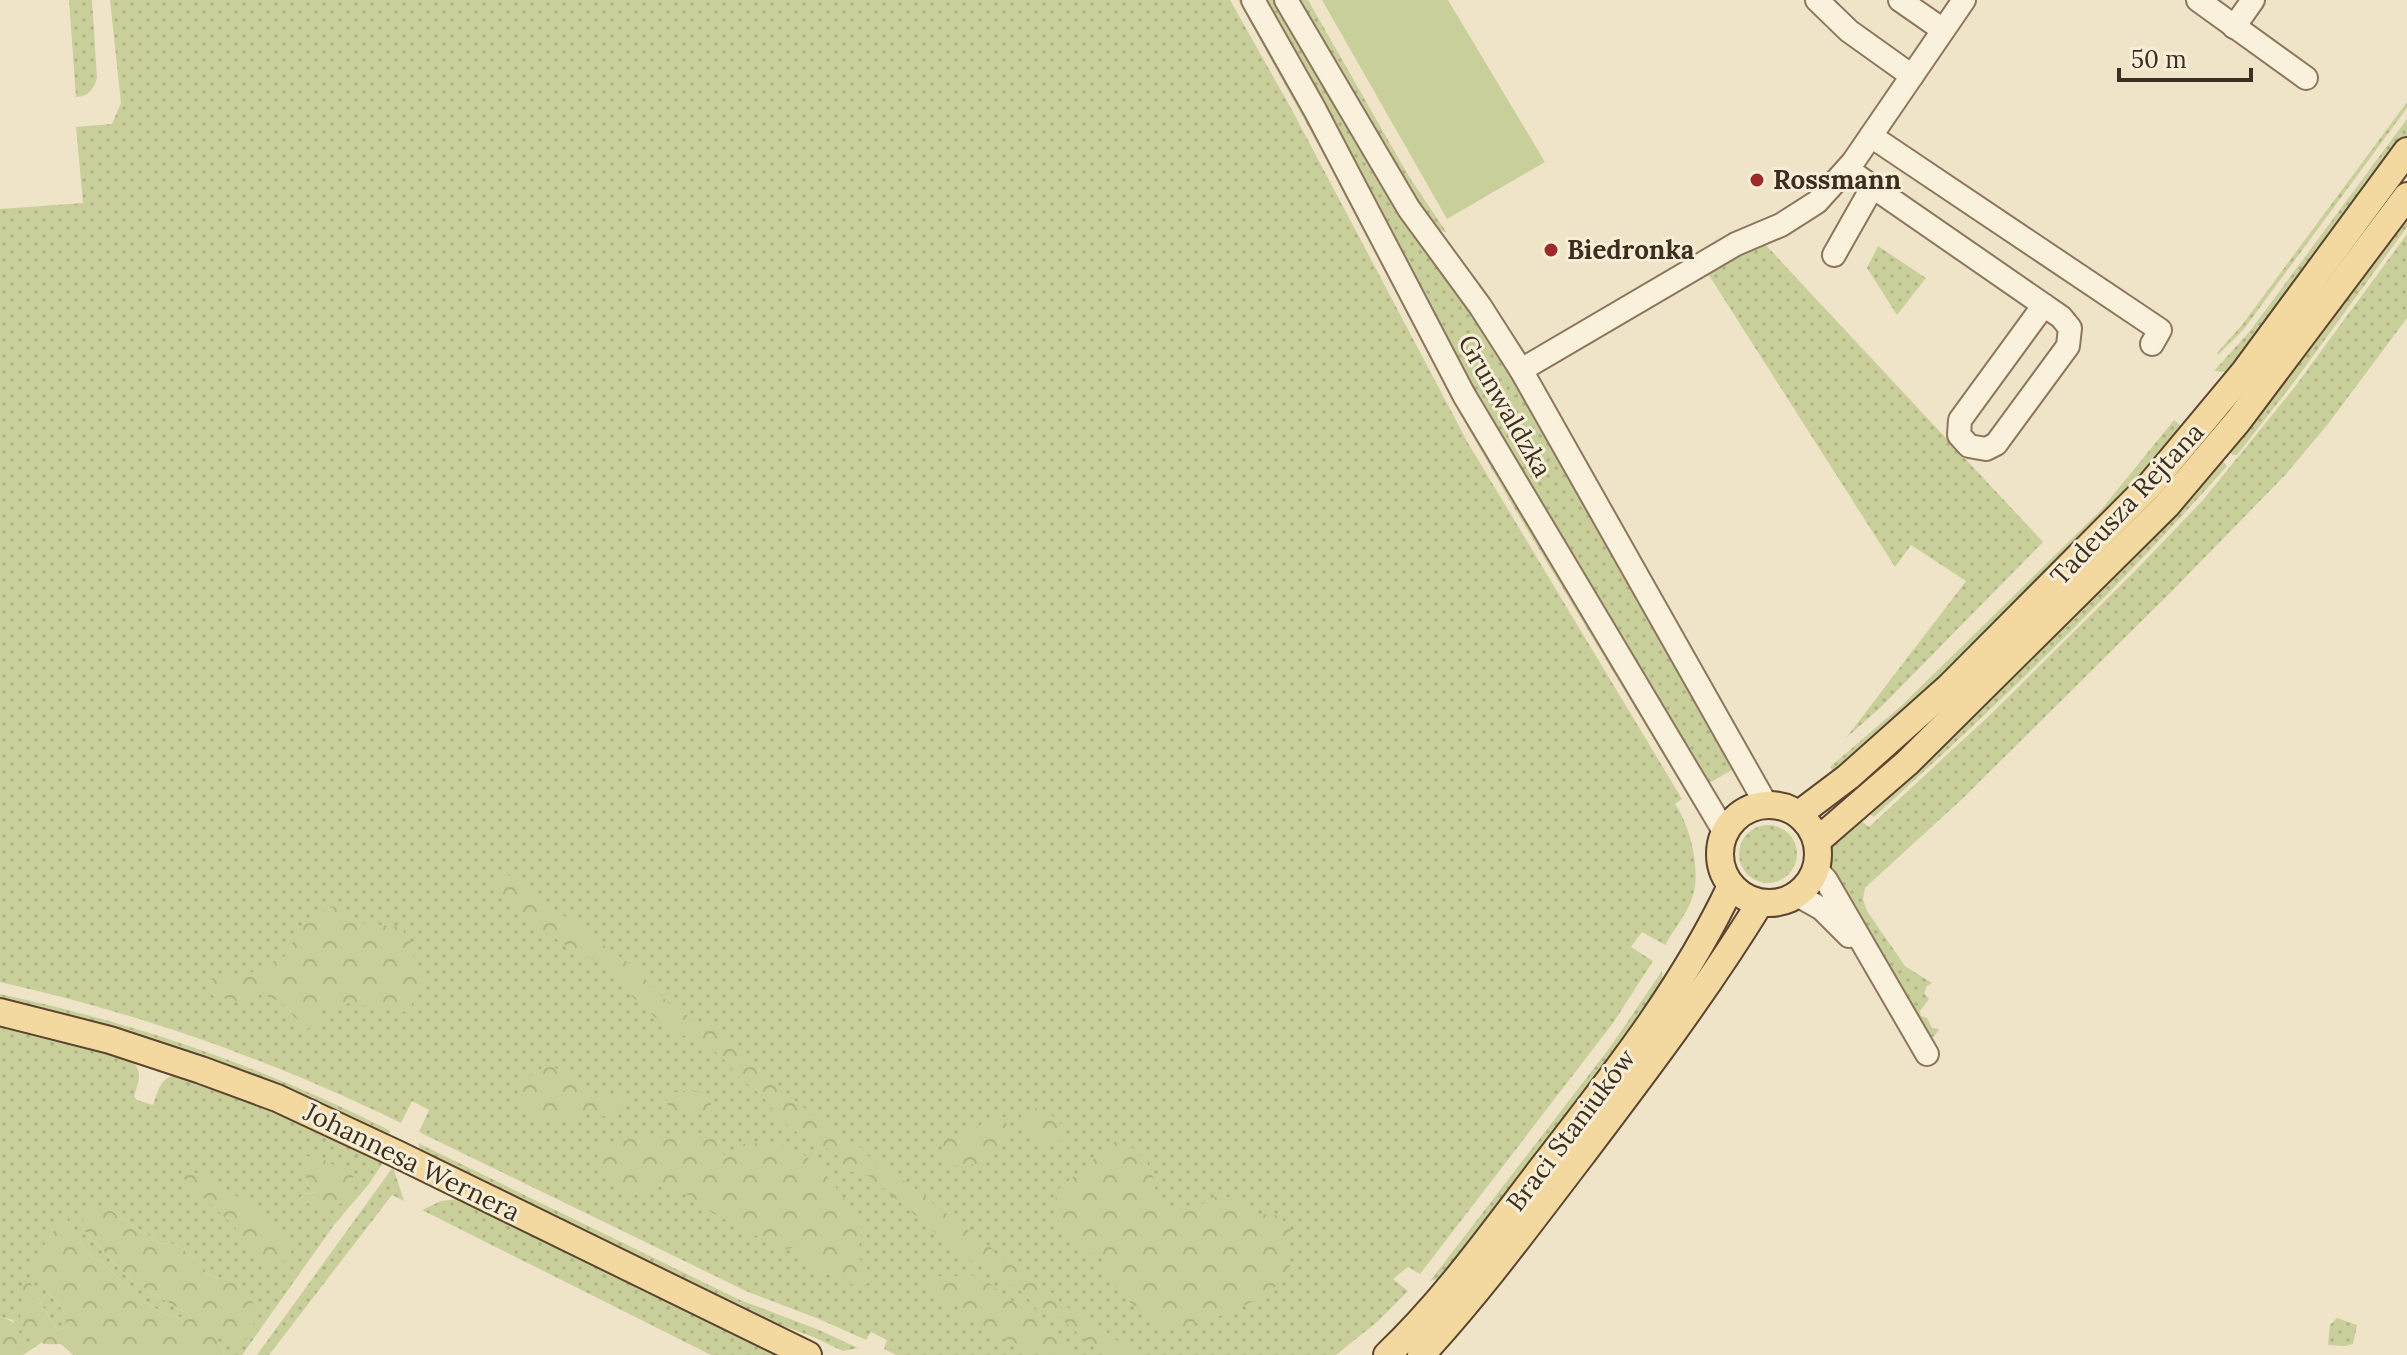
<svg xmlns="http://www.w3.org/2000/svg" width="2407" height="1355" font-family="Lora,serif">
	<defs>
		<pattern id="grass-dots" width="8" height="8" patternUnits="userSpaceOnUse" patternTransform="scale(2)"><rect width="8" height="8" fill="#c9cf9b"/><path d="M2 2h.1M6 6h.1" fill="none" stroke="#aeb285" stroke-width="1.8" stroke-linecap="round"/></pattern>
		<pattern id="forest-crowns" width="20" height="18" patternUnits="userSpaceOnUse" patternTransform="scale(2)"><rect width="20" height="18" fill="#c9cf9b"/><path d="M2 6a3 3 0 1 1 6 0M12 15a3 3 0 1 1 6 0" fill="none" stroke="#aeb285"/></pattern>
	</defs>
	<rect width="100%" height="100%" fill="#f0e4c8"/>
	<g fill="url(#grass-dots)" fill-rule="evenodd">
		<path d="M69,0h23l5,78c-4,12 -8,18 -21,19z"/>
		<path d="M110,0h1120l62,110 176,333 214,356 -7,5c15,21 26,66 18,91 -5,18 -19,34 -28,50l-23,-13 -11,15 22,14 -40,62 -193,251 -12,-7 -15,12 15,12 -31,31 -41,33h-440l-12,-6 3,-9 -16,-8 -5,8 -47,-21 -73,-28 -327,-159 10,-22 -17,-9 -11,22c-132,-64 -259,-109 -401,-141v-773l83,-6 -7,-76 36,-3 9,-21z"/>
		<polygon points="1238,0 1243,0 1691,794 1688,796 1513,506 1453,402 1321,150"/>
		<polygon points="1265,0 1276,0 1502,358 1735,768 1708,784 1489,417"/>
		<polygon points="1299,0 1308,0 1408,175 1447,233 1438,229 1412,191"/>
		<polygon points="2407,102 2407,108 2244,329 2218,355 2217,353 2242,325"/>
		<polygon points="2407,119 2407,135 2236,366 2227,372 2214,371 2250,331"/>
		<polygon points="2407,212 2407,227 2294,382 2237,455 2233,455 2228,451"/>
		<path d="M2407,234v84l-79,106 -42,50 -111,114 -213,211 -97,89 -2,11 4,12 38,55 27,17 -5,3 -3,7 5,6 -9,12 1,5 6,2 5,10 7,1 -5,8 -4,-1 -103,-169c0,-23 16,-33 32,-48l10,8 123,-114 143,-142 68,-71 91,-112z"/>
		<polygon points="1762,241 2043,542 1880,708 1846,738 1966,581 1911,545 1895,567 1705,269"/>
		<polygon points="1878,246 1926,278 1897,315 1867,268"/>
		<polygon points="2174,420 2186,430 2173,446 1900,720 1836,774 1830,767 1901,706 2101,510"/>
		<path d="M2221,459l6,7c-110,124 -230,240 -353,351l-8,-5z"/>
		<circle cx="1768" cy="854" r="29"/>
		<polygon points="1662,971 1663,984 1647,1011 1446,1277 1430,1281 1611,1046"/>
		<path d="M0,994c136,29 267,74 391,137l-2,3h-7l-382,-131z"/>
		<path d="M0,1024l129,34c15,12 10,23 5,38l3,4 16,5c5,-14 7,-27 24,-31l76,25 131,62 -15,23 -35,41 -92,130h-18l-1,-5 -13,-19 8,-53 -10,-4 -10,-14 -23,-16 -16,-1 -50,-34 -14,2 -10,20 44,48 59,35 5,6 -28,-6 -24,-14 -39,-38 -12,-6 -23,-36 -22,69 22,26 -3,13 -8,2 -17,-32 -14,-3 4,40 12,8 -18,12 -10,-35 -13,-3zM323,1159l30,18 -41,27 -8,-2v-8l13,-2v-5l-11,-2 2,-13z"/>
		<polygon points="418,1143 740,1300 819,1330 858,1348 843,1351 813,1337 746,1312 430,1159 420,1149"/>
		<polygon points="393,1167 404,1201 392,1195 269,1355 257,1355"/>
		<polygon points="466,1198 786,1355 711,1355 422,1210 441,1201"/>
		<polygon points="2337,1318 2357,1325 2353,1344 2345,1346 2328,1345 2330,1325"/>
	</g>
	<g fill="url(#forest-crowns)">
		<polygon points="507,874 635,968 674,1009 711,1027 743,1051 772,1083 835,1132 863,1149 870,1158 923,1194 930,1201 1017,1268 1037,1281 1057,1297 1061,1304 1088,1318 1136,1355 1103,1355 1059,1317 1037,1310 1024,1293 962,1255 869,1176 844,1170 841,1158 822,1145 799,1134 780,1119 762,1096 741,1079 719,1054 665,1026 627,992 611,969 573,950 523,917 495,888 499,876"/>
		<path d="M339,904l23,19 38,4c9,12 17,22 12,37l16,12 -21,36 -58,-9 -11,6 -9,-4 -13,6 4,10 -14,9 -24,-27 -19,-9 -21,8 -29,-6 -7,-14 16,-8h26l37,-18 20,-37 15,-5z"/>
		<path d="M546,1065l16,5 30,25 11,1 16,-4 6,8 -3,14 -16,3 -13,-5c-21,11 -41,8 -65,5l-12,-16 3,-17z"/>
		<polygon points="681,1091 697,1091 711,1101 710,1110 673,1116 667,1103 667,1094"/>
		<path d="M1040,1108c15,7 14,11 25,19l1,9 -8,8c-21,2 -33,-6 -37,-28l10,-7z"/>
		<path d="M993,1115l12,2 3,12c-4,8 -7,17 -12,24 -10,13 -33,13 -49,12l-6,-11 3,-13 34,-14z"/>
		<path d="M702,1133l18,9 1,13h11l9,-11c13,0 31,-3 44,2 40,13 61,57 82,91l-7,6 -5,11 12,13 2,17 -12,4 -14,-11 -18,-3 -19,-14 -10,-13 -19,4 -15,-12 -59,-31 -11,-12 -17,-6 -18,-4 -16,10c-26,-7 -36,-19 -45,-44l11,-9 15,-4z"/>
		<path d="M1117,1140c28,11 38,28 39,58l10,10 28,2 16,-11 11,-4 11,3 25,16 19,1 13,10 4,12 -9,20 6,8c-2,5 -4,12 -9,17 -24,22 -86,48 -119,47l-14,-19 -15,-5 -15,-15 -11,-16 -2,-14 -20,-10 -25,-18 -5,-40z"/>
		<path d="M306,1156l17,3 30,17 1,11 -4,10 -24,16 -8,-1 -6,-8 -9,-2 -3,-5 4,-3 13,-2v-4l-6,1 -5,-4c2,-12 -2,-18 0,-29z"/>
		<path d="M189,1170l29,13 28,20 41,37 4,11 -2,8 -20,9 -7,-1c-5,-6 -6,-12 -10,-18 -5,-9 -13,-12 -17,-22l-54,-51 1,-4z"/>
		<path d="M109,1209l50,34 16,1 23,16 10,14 10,4 8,-1c6,4 15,9 21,15 11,13 9,38 -3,49 -1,1 -11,6 -12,6l-19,-14 10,17 1,5h-151l-12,-11c-5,0 -14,1 -20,-1 -20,-6 -27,-32 -16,-48l-4,-8 6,-11 29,54 8,-2 3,-13 -22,-26 -13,-22 17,-31 18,-17 23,37 12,6 39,38 24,14 27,5 -4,-5 -59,-35 -44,-48 -2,-11 2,-10z"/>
		<polygon points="967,1273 991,1284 1002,1296 1022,1305 1056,1334 1059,1343 1074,1350 1079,1355 1053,1355 1022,1349 1012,1340 994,1337 983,1332 984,1325 978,1319 964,1318 954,1312 962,1305 956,1299 943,1304 926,1280 931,1276 960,1276"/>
		<path d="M0,1317c25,6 18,17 23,38h-23z"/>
	</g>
	<polygon fill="#c9cf9b" points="1322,0 1448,0 1545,162 1447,219"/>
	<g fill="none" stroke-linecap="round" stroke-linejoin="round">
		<g stroke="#8d765c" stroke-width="26">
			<g id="minor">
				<polyline points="1253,0 1315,110 1464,395 1724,831"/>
				<polyline points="1286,0 1409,209 1480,306 1521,370 1766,804"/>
				<polyline points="1817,0 1849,31 1912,76"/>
				<polyline points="1900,0 1943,30"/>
				<polyline points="2198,0 2306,78"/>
				<polyline points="2234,27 2253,0"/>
				<polyline points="1871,136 2160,330 2152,344"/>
				<polyline points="1847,169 2061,317 2070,328 2068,346 1996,444 1986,449 1969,446 1959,435 1960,420 2044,305"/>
				<polyline points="1834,255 1873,186"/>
				<polyline points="1521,370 1736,244 1781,225 1817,202 1853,162 1964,0"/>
				<polyline points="1816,869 1826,880 1927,1054"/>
				<polyline points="1797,895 1822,909 1849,936"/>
			</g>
		</g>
		<g stroke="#5b4430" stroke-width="30">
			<g id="major">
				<circle cx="1769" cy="854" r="49"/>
				<polyline points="1799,814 1848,777 1949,687 2150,485 2245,371 2407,151"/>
				<polyline points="1817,841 1907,763 2167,505 2238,421 2407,196"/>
				<polyline points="0,1012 110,1040 201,1070 277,1098 397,1154 808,1355"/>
				<path d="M1387,1355c60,-57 108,-126 159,-192 68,-88 137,-175 185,-277"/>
				<path d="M1421,1355c58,-63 108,-131 160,-199 62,-82 125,-165 179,-253"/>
			</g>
		</g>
		<use href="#minor" stroke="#faf1dc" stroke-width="22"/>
		<use href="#major" stroke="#f3d9a0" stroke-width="26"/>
	</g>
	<g fill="#9e2a2b" stroke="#f7eed8" stroke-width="3">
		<circle cx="1757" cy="180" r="8"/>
		<circle cx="1551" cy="250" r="8"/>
	</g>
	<g text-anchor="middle" stroke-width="6" stroke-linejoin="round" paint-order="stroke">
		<g font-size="26" font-weight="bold" fill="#3d2e20" stroke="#f7eed8" text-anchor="start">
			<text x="1773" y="189">Rossmann</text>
			<text x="1567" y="259">Biedronka</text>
		</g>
		<g font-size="26" fill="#3d2e20" stroke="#f7eed8">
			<text transform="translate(1505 406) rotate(60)" y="9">Grunwaldzka</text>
			<text transform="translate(2127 504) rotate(-47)" y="9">Tadeusza Rejtana</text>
			<text transform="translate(1571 1130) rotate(-53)" y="9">Braci Staniuków</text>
			<text transform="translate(412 1162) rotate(26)" y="9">Johannesa Wernera</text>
		</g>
	</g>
	<path d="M2119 68v12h132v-12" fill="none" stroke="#3d2e20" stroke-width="4"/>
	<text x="2131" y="68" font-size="24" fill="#3d2e20" stroke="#f7eed8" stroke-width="6" paint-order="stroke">50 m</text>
</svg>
